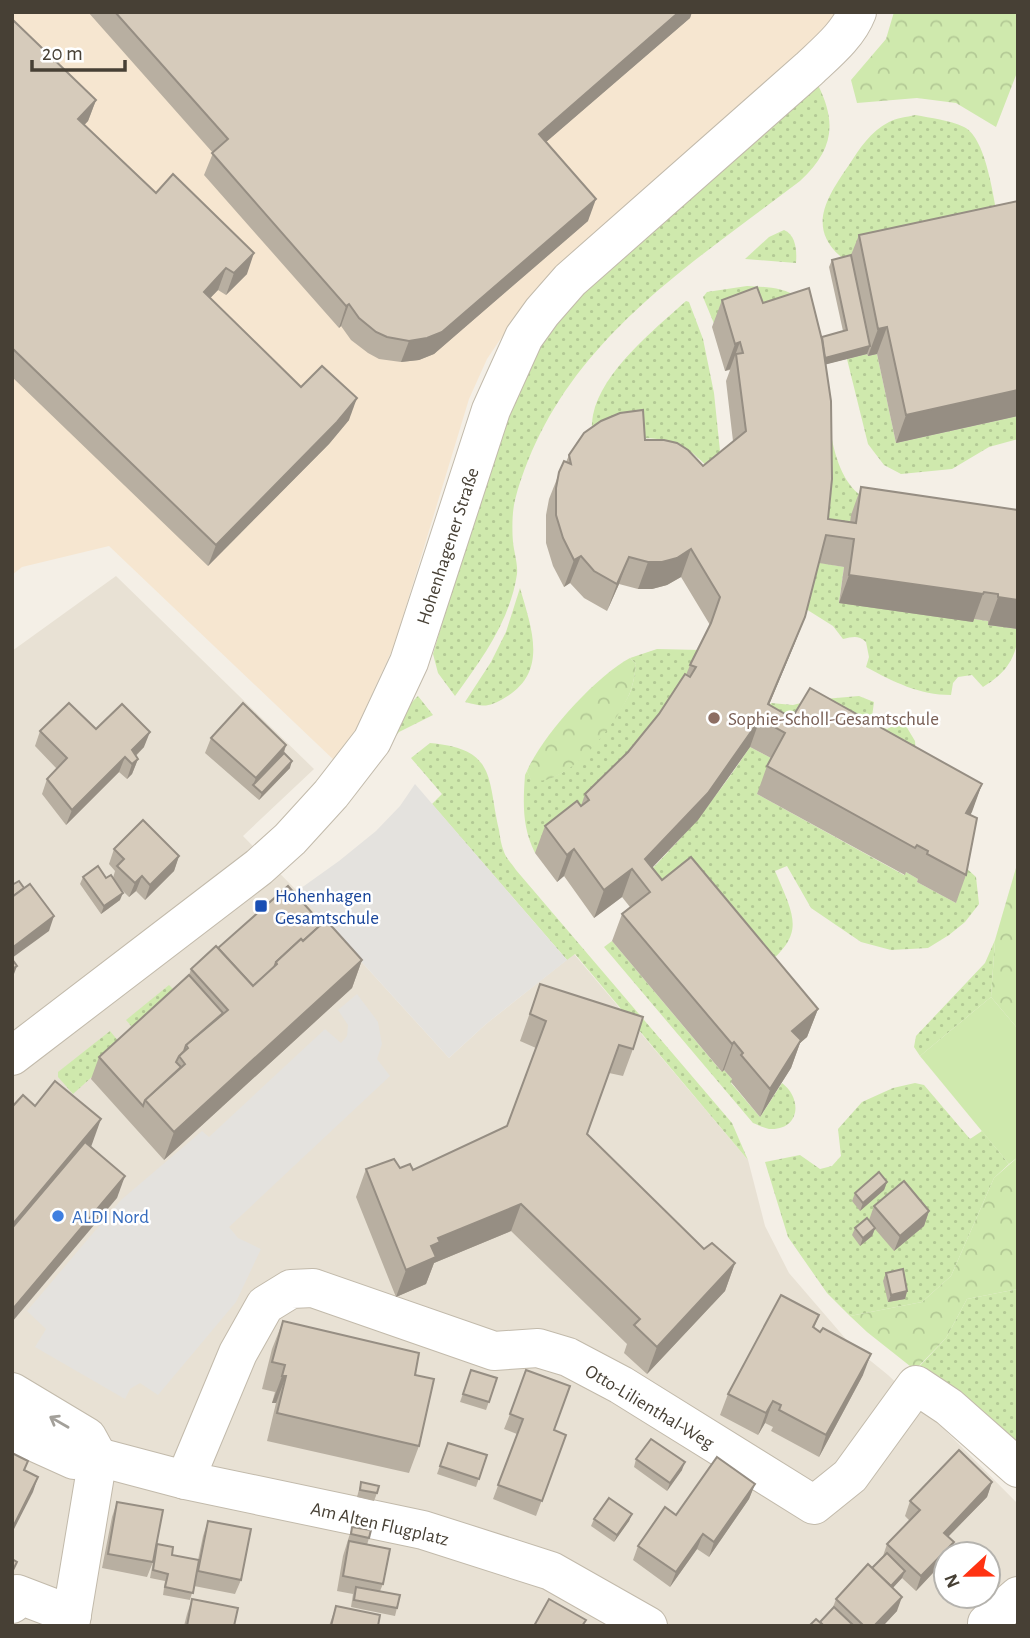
<svg xmlns="http://www.w3.org/2000/svg" width="1030" height="1638" font-family="'Alegreya Sans',sans-serif">
	<defs>
		<pattern id="grass-dots" width="8" height="8" patternUnits="userSpaceOnUse" patternTransform="scale(1.75)"><rect width="8" height="8" fill="#cfe9ad"/><path d="M2 2h.1M6 6h.1" fill="none" stroke="#b3c995" stroke-width="1.8" stroke-linecap="round"/></pattern>
		<pattern id="forest-crowns" width="20" height="18" patternUnits="userSpaceOnUse" patternTransform="scale(1.75)"><rect width="20" height="18" fill="#cfe9ad"/><path d="M2 6a3 3 0 1 1 6 0M12 15a3 3 0 1 1 6 0" fill="none" stroke="#b3c995"/></pattern>
	</defs>
	<rect width="100%" height="100%" fill="#f4efe6"/>
	<path fill="#e8e1d4" fill-rule="evenodd" d="M116,576l198,193 -71,67 54,55 152,167 37,-34 88,-70 174,206 17,66 24,47 62,72 37,30 40,38 90,91v122h-1006v-975zM946,1554h42v42h-42z"/>
	<polygon fill="#f6e6d0" points="12,12 836,12 830,25 510,325 487,359 469,399 394,646 356,729 336,762 109,546 22,567 12,575"/>
	<g fill="url(#grass-dots)">
		<path d="M818,85c20,40 14,66 -18,96 -118,90 -244,167 -285,319 -3,12 -3,30 -2,42 1,10 5,22 4,32 -7,47 -35,85 -62,122l-17,-23 -5,-19 65,-219 21,-54 30,-51 35,-43z"/>
		<path d="M915,115c16,3 34,5 49,12 24,12 30,78 36,103l-151,33c-44,-31 -25,-62 0,-98 11,-17 21,-33 40,-43 7,-4 18,-5 26,-7z"/>
		<path d="M784,230c12,5 13,21 12,33l-51,-4 24,-22z"/>
		<path d="M747,286c20,1 35,1 53,12l-85,28 -12,-29 4,-5z"/>
		<path d="M686,301l3,1 14,37 11,54 6,58 -11,17c-8,-7 -17,-17 -26,-21 -31,-16 -60,-7 -92,1 1,-10 0,-22 2,-33 9,-44 61,-85 93,-114z"/>
		<polygon points="867,354 868,356 877,354 896,443 1018,416 1018,439 989,447 952,469 901,474 884,465 868,444 847,359"/>
		<path d="M824,375c5,40 5,116 53,128 16,4 38,4 55,3 17,-1 31,-7 47,1l-133,44 -28,-4z"/>
		<path d="M816,562l28,5 -5,35 135,17 14,2v4l30,4c0,28 -12,44 -35,58l-11,-12 -14,2 -5,6 -2,12c-32,0 -57,-13 -85,-28l3,-10 -3,-15c-8,-7 -13,-5 -23,-3l-10,-13 -27,-17z"/>
		<path d="M520,588c11,39 29,83 -14,109 -18,11 -22,10 -41,5l26,-40 15,-30z"/>
		<path d="M657,649l44,1 -21,42 -113,137 -32,24c-13,-26 -12,-50 -10,-78l2,-4 4,8c36,10 83,-56 98,-84 4,-9 6,-21 7,-31l-6,-6z"/>
		<polygon points="418,696 433,715 399,732 391,742 410,704"/>
		<polygon points="859,696 874,702 872,717 878,725 887,729 903,721 915,741 916,755 758,732 771,703 793,705 813,700"/>
		<path d="M430,743c67,6 57,35 69,87 1,7 2,15 5,22 2,6 8,12 12,18l216,253 16,37 -173,-206 -8,6 -135,-156 10,-10 -31,-36z"/>
		<path d="M750,747l25,13 -18,34 147,81 2,-3 12,7 -1,3 39,21 7,-38 13,12 3,27 -14,18 -16,13 -21,13 -37,2 -30,-8 -50,-34 -24,-42 -12,5c23,53 30,64 -19,103l-121,-88c46,-45 79,-85 115,-139z"/>
		<polygon points="995,940 991,997 920,1056 914,1047 916,1036 985,963"/>
		<path d="M612,941l109,130 3,-1 9,10 -2,3 29,34 22,-34c21,16 18,48 -13,46 -5,-1 -11,-4 -16,-6l-149,-176z"/>
		<polygon points="169,985 181,997 139,1035 126,1020"/>
		<polygon points="110,1031 124,1048 73,1094 58,1077 58,1072"/>
		<polygon points="915,1083 924,1085 970,1139 982,1131 1009,1164 994,1178 951,1276 922,1302 850,1316 827,1293 788,1237 765,1162 800,1155 820,1169 832,1166 841,1156 838,1129 862,1102 893,1088"/>
		<polygon points="1018,1289 1018,1447 916,1370 946,1338 967,1299"/>
	</g>
	<g fill="url(#forest-crowns)">
		<polygon points="894,12 1018,12 1018,70 996,127 956,103 917,98 857,103 851,80 886,39"/>
		<path d="M630,658l6,6c-1,10 -3,22 -7,31 -13,29 -63,94 -98,85l-4,-9c15,-35 69,-95 103,-113z"/>
		<polygon points="1018,861 1018,1029 991,997 995,940"/>
		<polygon points="1018,1157 1018,1289 967,1299 946,1338 915,1370 867,1332 850,1316 922,1302 951,1276 994,1178"/>
	</g>
	<polygon fill="#cfe9ad" points="991,997 1018,1029 1018,1157 1009,1164 920,1056"/>
	<g fill="#e4e2de">
		<polygon points="415,784 567,960 486,1024 449,1058 297,891 339,861 376,831 400,806"/>
		<polygon points="357,994 378,1022 382,1044 377,1059 390,1076 229,1227 238,1238 261,1249 236,1302 158,1395 140,1383 130,1389 125,1399 35,1347 46,1329 27,1311 121,1200 202,1131 209,1137 325,1029 341,1043 347,1036 348,1025 338,1010"/>
	</g>
	<g fill="none" stroke-linecap="round" stroke-linejoin="round">
		<g stroke="#c2baab" stroke-width="40">
			<g id="minor">
				<path d="M12,1056l247,-189 31,-28 41,-45 41,-53 37,-79 82,-252 33,-73 18,-25 28,-32 239,-211c18,-17 39,-34 48,-57"/>
				<polyline points="12,1392 87,1437 98,1457"/>
				<polyline points="12,1432 74,1460 98,1457 185,1480 423,1530 551,1571 648,1626"/>
				<polyline points="185,1480 238,1353 265,1305 291,1289 313,1288 494,1351 538,1348 568,1357 621,1385 814,1505 850,1476 916,1385 949,1407 1018,1468"/>
				<polyline points="12,1604 17,1594 72,1615"/>
				<polyline points="70,1626 98,1457"/>
				<polyline points="987,1626 987,1623 1018,1596"/>
			</g>
		</g>
		<use href="#minor" stroke="#fff" stroke-width="38"/>
	</g>
	<g fill="#b8afa1">
		<polygon points="88,12 692,12 690,18 546,142 588,221 434,354 419,360 401,362 379,359 368,353 351,340 341,326 339,328 204,175 213,153"/>
		<polygon points="12,24 96,100 88,121 84,125 156,193 247,274 226,295 218,290 210,298 301,387 349,420 329,444 208,566 12,377"/>
		<polygon points="1018,201 1018,416 896,443 877,354 868,356 867,354 826,364 828,519 850,523 851,515 861,487 1018,510 1018,629 988,625 988,621 974,619 973,622 839,603 844,567 819,563 805,617 794,645 769,705 792,718 982,784 970,815 966,875 956,903 917,882 918,879 906,872 905,875 757,794 767,766 771,758 750,747 698,820 652,868 662,880 818,1009 807,1037 800,1043 791,1068 760,1117 731,1082 732,1079 724,1070 722,1072 612,941 622,914 630,907 622,897 594,918 564,876 557,882 535,853 545,826 581,806 585,794 628,752 659,714 686,675 690,665 710,625 681,577 667,585 652,589 638,589 619,584 607,611 584,598 570,583 564,587 553,566 546,543 546,515 549,499 564,461 566,462 569,455 645,440 703,466 733,441 726,381 730,370 725,371 712,327 722,300 763,303 822,337 843,331 829,267 832,260 851,255 859,235"/>
		<polygon points="96,729 144,747 136,756 138,759 132,774 127,779 119,772 66,825 42,794 47,779 57,769 35,746 40,731"/>
		<polygon points="211,738 286,745 284,753 290,768 259,800 205,753"/>
		<polygon points="114,849 179,856 174,871 145,900 136,891 129,897 119,887 120,900 101,914 80,884 83,877 113,878 115,871 109,864"/>
		<polygon points="322,924 362,960 352,988 164,1160 91,1079 99,1057 189,975 191,969 218,948"/>
		<polygon points="540,984 633,1049 623,1076 609,1073 587,1134 704,1249 735,1263 725,1291 647,1374 624,1353 627,1344 511,1231 434,1263 426,1284 396,1297 356,1197 366,1169 400,1168 413,1170 507,1126 536,1048 520,1041"/>
		<polygon points="887,1182 884,1190 860,1211 852,1201 855,1193"/>
		<polygon points="874,1206 929,1211 924,1226 894,1251 875,1229 872,1236 860,1246 852,1235 855,1228 869,1220"/>
		<polygon points="886,1273 907,1291 905,1299 888,1302 883,1281"/>
		<polygon points="819,1315 814,1328 863,1375 819,1457 771,1431 773,1427 765,1423 758,1435 720,1415 728,1394"/>
		<polygon points="283,1321 415,1375 419,1446 409,1473 267,1441 276,1403 272,1403 275,1392 262,1389 272,1349"/>
		<polygon points="471,1370 497,1378 486,1410 460,1402"/>
		<polygon points="510,1414 566,1435 536,1516 493,1499 517,1434 504,1429"/>
		<polygon points="448,1443 487,1455 476,1487 437,1474"/>
		<polygon points="636,1459 682,1470 667,1491 634,1467"/>
		<polygon points="361,1482 377,1493 374,1501 357,1497"/>
		<polygon points="992,1482 987,1497 948,1537 954,1542 949,1554 946,1554 946,1559 916,1591 902,1578 893,1588 897,1611 883,1626 809,1626 820,1622 832,1610 836,1599 872,1568 883,1556 887,1544 910,1521 905,1516 910,1501"/>
		<polygon points="755,1484 749,1499 709,1557 697,1549 670,1587 633,1560 638,1546 676,1515"/>
		<polygon points="117,1502 155,1551 157,1544 172,1555 198,1560 203,1536 208,1521 241,1580 235,1594 194,1586 190,1600 163,1595 165,1581 150,1578 153,1562 147,1577 102,1568 112,1517"/>
		<polygon points="632,1514 629,1521 614,1542 591,1526 594,1519"/>
		<polygon points="352,1527 369,1538 367,1545 383,1584 380,1591 397,1608 395,1616 351,1607 353,1594 337,1591 343,1556"/>
		<polygon points="192,1599 234,1626 184,1626 187,1614"/>
		<polygon points="336,1606 378,1626 329,1626"/>
	</g>
	<g fill="#968e83">
		<polygon points="679,12 692,12 690,18 531,155 539,134"/>
		<polygon points="96,100 88,121 70,140 78,119"/>
		<polygon points="596,199 588,221 434,354 419,360 401,362 409,341"/>
		<polygon points="254,253 247,274 226,295 234,273"/>
		<polygon points="226,268 218,290 196,313 204,292"/>
		<polygon points="349,304 341,326 339,328 346,306"/>
		<polygon points="887,327 877,354 868,356 878,329"/>
		<polygon points="740,342 730,369 725,371 735,344"/>
		<polygon points="870,346 867,354 812,368 815,360"/>
		<polygon points="1018,390 1018,416 896,443 906,415"/>
		<polygon points="357,398 349,420 329,444 208,566 216,545"/>
		<polygon points="691,549 681,577 667,585 652,589 638,589 648,562"/>
		<polygon points="581,556 570,583 564,587 574,560"/>
		<polygon points="629,557 619,584 607,611 617,584"/>
		<polygon points="849,575 983,594 973,622 839,603"/>
		<polygon points="998,597 1018,600 1018,629 988,625"/>
		<polygon points="805,617 794,645 762,721 768,704"/>
		<polygon points="760,719 750,747 698,820 640,880 645,859"/>
		<polygon points="150,732 144,747 129,762 132,750"/>
		<polygon points="286,745 281,760 253,785 256,778"/>
		<polygon points="125,757 119,772 66,825 72,810"/>
		<polygon points="138,759 132,774 127,779 132,764"/>
		<polygon points="292,761 290,768 259,800 262,793"/>
		<polygon points="982,784 972,812 956,840 966,813"/>
		<polygon points="574,849 564,876 557,882 567,855"/>
		<polygon points="179,856 174,871 145,900 150,885"/>
		<polygon points="632,869 622,897 594,918 604,890"/>
		<polygon points="142,876 136,891 129,897 135,883"/>
		<polygon points="123,893 120,900 101,914 104,906"/>
		<polygon points="54,916 49,931 12,958 12,948"/>
		<polygon points="362,960 352,988 164,1160 174,1132"/>
		<polygon points="17,966 14,974 12,975 12,969"/>
		<polygon points="818,1009 807,1037 800,1043 791,1068 760,1117 792,1031"/>
		<polygon points="734,1042 724,1070 722,1072 732,1044"/>
		<polygon points="101,1119 91,1147 12,1240 12,1225"/>
		<polygon points="125,1176 117,1198 12,1322 12,1310"/>
		<polygon points="887,1182 884,1190 860,1211 863,1203"/>
		<polygon points="521,1204 511,1231 434,1263 426,1284 396,1297 406,1270 438,1238"/>
		<polygon points="929,1211 924,1226 894,1251 900,1236"/>
		<polygon points="875,1228 872,1236 860,1246 863,1238"/>
		<polygon points="735,1263 725,1291 647,1374 657,1347"/>
		<polygon points="907,1291 905,1299 888,1302 891,1295"/>
		<polygon points="871,1354 863,1375 819,1457 826,1435"/>
		<polygon points="282,1376 286,1376 276,1403 272,1403"/>
		<polygon points="773,1401 765,1423 758,1435 766,1413"/>
		<polygon points="685,1462 682,1470 667,1491 670,1483"/>
		<polygon points="38,1477 33,1492 12,1533 12,1529"/>
		<polygon points="992,1482 987,1497 938,1547 944,1533"/>
		<polygon points="755,1484 749,1499 709,1557 714,1542"/>
		<polygon points="632,1514 629,1521 614,1542 617,1535"/>
		<polygon points="703,1534 697,1549 670,1587 676,1572"/>
		<polygon points="954,1542 949,1554 946,1554 946,1559 916,1591 921,1576"/>
		<polygon points="905,1571 902,1578 883,1598 886,1591"/>
		<polygon points="902,1597 897,1611 883,1626 874,1626"/>
	</g>
	<g fill="#d6cbbb" stroke="#968e83" stroke-width="2">
		<polygon points="115,12 679,12 539,134 596,199 442,332 427,338 409,341 387,337 376,332 359,318 349,304 346,306 212,153 228,139"/>
		<polygon points="14,21 96,100 78,119 156,193 173,174 254,253 234,273 226,268 204,292 301,387 322,366 357,398 337,422 216,545 12,348 12,24"/>
		<polygon points="1018,201 1018,390 906,415 887,327 878,329 859,235"/>
		<polygon points="851,255 870,346 825,358 822,337 847,330 832,260"/>
		<polygon points="757,287 763,303 809,288 822,340 831,401 832,479 828,519 856,523 861,487 1018,510 1018,600 998,597 998,594 984,592 983,594 849,575 854,539 826,535 805,617 768,704 792,718 810,688 982,784 966,813 977,818 966,875 927,854 928,851 917,845 915,848 767,766 785,733 760,719 708,793 645,859 662,880 691,857 818,1009 792,1031 801,1040 770,1089 741,1055 743,1053 734,1042 732,1044 622,914 650,892 632,869 604,890 574,849 567,855 545,826 577,801 581,806 589,800 585,794 628,752 659,714 685,674 690,677 696,667 690,665 711,623 720,597 691,549 677,558 662,562 648,562 629,557 617,584 594,571 581,556 574,560 563,538 556,515 556,488 559,472 564,461 571,464 569,455 584,433 601,421 620,413 643,410 645,440 664,440 677,443 688,450 703,466 746,431 736,354 743,353 740,342 735,344 722,300"/>
		<polygon points="69,703 96,729 122,704 150,732 132,750 138,759 132,764 125,757 72,810 47,779 67,758 40,731"/>
		<polygon points="243,703 286,745 256,778 211,738"/>
		<polygon points="284,753 292,761 262,793 253,785"/>
		<polygon points="143,820 179,856 150,885 142,876 135,883 117,866 124,859 114,849"/>
		<polygon points="98,866 106,878 111,875 123,893 104,906 83,877"/>
		<polygon points="19,881 24,888 12,897 12,885"/>
		<polygon points="30,884 54,916 12,948 12,897"/>
		<polygon points="288,886 322,924 303,941 301,939 276,962 274,968 253,986 218,948"/>
		<polygon points="326,920 362,960 174,1132 145,1100 185,1064 179,1056 188,1048 186,1045 228,1010 191,969 216,946 253,986 277,964 276,962 301,939 303,941"/>
		<polygon points="12,959 17,966 12,969"/>
		<polygon points="189,975 223,1013 186,1045 184,1051 179,1056 176,1062 181,1067 145,1100 143,1106 99,1057"/>
		<polygon points="540,984 643,1017 633,1049 619,1045 587,1134 704,1249 712,1243 735,1263 657,1347 634,1325 640,1319 521,1204 438,1238 440,1242 431,1246 436,1257 406,1270 366,1169 394,1159 400,1168 410,1164 413,1170 507,1126 546,1021 530,1014"/>
		<polygon points="55,1081 101,1119 12,1225 12,1107 23,1095 35,1106"/>
		<polygon points="85,1142 125,1176 12,1310 12,1228"/>
		<polygon points="879,1172 887,1182 863,1203 855,1193"/>
		<polygon points="904,1181 929,1211 900,1236 874,1206"/>
		<polygon points="867,1218 875,1228 863,1238 855,1228"/>
		<polygon points="903,1269 907,1291 891,1295 886,1273"/>
		<polygon points="781,1295 819,1315 813,1327 820,1332 823,1328 871,1354 826,1435 779,1410 781,1405 773,1401 766,1413 728,1394"/>
		<polygon points="283,1321 419,1353 415,1375 434,1379 419,1446 277,1413 286,1376 282,1376 285,1365 272,1362"/>
		<polygon points="471,1370 497,1378 489,1402 463,1394"/>
		<polygon points="526,1370 570,1386 554,1430 566,1435 542,1501 498,1485 523,1419 510,1414"/>
		<polygon points="651,1439 685,1462 670,1483 636,1459"/>
		<polygon points="448,1443 487,1455 479,1479 440,1466"/>
		<polygon points="959,1450 992,1482 944,1533 954,1542 921,1576 887,1544 920,1510 910,1501"/>
		<polygon points="12,1453 28,1461 24,1470 38,1477 12,1529"/>
		<polygon points="717,1457 755,1484 714,1542 703,1534 676,1572 638,1546 665,1507 676,1515"/>
		<polygon points="361,1482 379,1486 377,1493 360,1490"/>
		<polygon points="609,1498 632,1514 617,1535 594,1519"/>
		<polygon points="117,1502 163,1510 153,1562 108,1554"/>
		<polygon points="208,1521 251,1529 241,1580 198,1571"/>
		<polygon points="352,1527 371,1530 369,1538 351,1534"/>
		<polygon points="349,1541 390,1549 383,1584 343,1576"/>
		<polygon points="157,1544 173,1547 172,1555 199,1560 193,1593 165,1587 168,1574 153,1570"/>
		<polygon points="887,1553 905,1571 891,1586 872,1568"/>
		<polygon points="12,1559 17,1562 12,1572"/>
		<polygon points="868,1564 902,1597 874,1626 864,1626 836,1599"/>
		<polygon points="356,1587 400,1595 397,1608 354,1600"/>
		<polygon points="192,1599 238,1608 234,1626 187,1626"/>
		<polygon points="549,1599 586,1620 582,1626 534,1626"/>
		<polygon points="336,1606 380,1615 378,1626 331,1626"/>
		<polygon points="834,1607 853,1625 853,1626 824,1626 820,1622"/>
		<polygon points="816,1619 824,1626 809,1626"/>
	</g>
	<defs><path id="oneway-shaft" d="M-6 0H5M1.5-3L5.5 0L1.5 3" fill="none" stroke-width="1.6" stroke-linecap="round" stroke-linejoin="round" transform="scale(1.75)"/></defs>
	<use stroke="#a3a09a" href="#oneway-shaft" transform="translate(59 1422) rotate(-150)"/>
	<circle fill="#8d6e63" stroke="#fff" stroke-width="2.5" cx="714" cy="718" r="7"/>
	<rect fill="#1a4fb4" stroke="#fff" stroke-width="2.5" x="254" y="899" width="14" height="14" rx="3.5"/>
	<circle fill="#3f7fe0" stroke="#fff" stroke-width="2.5" cx="58" cy="1216" r="7"/>
	<g text-anchor="middle" stroke-width="5" stroke-linejoin="round" paint-order="stroke">
		<g font-size="19" fill="#474035" stroke="#fff">
			<text transform="translate(447 546) rotate(-72)" y="7">Hohenhagener Straße</text>
			<text transform="translate(650 1406) rotate(31)" y="7">Otto-Lilienthal-Weg</text>
			<text transform="translate(380 1523) rotate(13)" y="7">Am Alten Flugplatz</text>
		</g>
		<g font-size="19" fill="#785e54" stroke="#fff" text-anchor="start">
			<text x="728" y="725">Sophie-Scholl-Gesamtschule</text>
		</g>
		<g font-size="19" fill="#164399" stroke="#fff" text-anchor="start">
			<text x="275" y="902">Hohenhagen<tspan x="275" dy="22">Gesamtschule</tspan></text>
		</g>
		<g font-size="19" fill="#366cbe" stroke="#fff" text-anchor="start">
			<text x="72" y="1223">ALDI Nord</text>
		</g>
	</g>
	<rect width="1030" height="1638" fill="none" stroke="#474035" stroke-width="28"/>
	<g transform="translate(967 1575) rotate(248)"><circle r="33" fill="#ffffff" stroke="#b5b3ae" stroke-width="2"/>
	<path d="M0-5L12 26L0 18L-12 26Z" fill="#ff3312"/>
	<text y="-10" font-size="19" font-weight="bold" text-anchor="middle" fill="#474035">N</text>
	</g>
	<path d="M32 60v10h93v-10" fill="none" stroke="#474035" stroke-width="3.5"/>
	<text x="42" y="60" font-size="21" fill="#474035" stroke="#ffffff" stroke-width="5" paint-order="stroke">20 m</text>
</svg>
